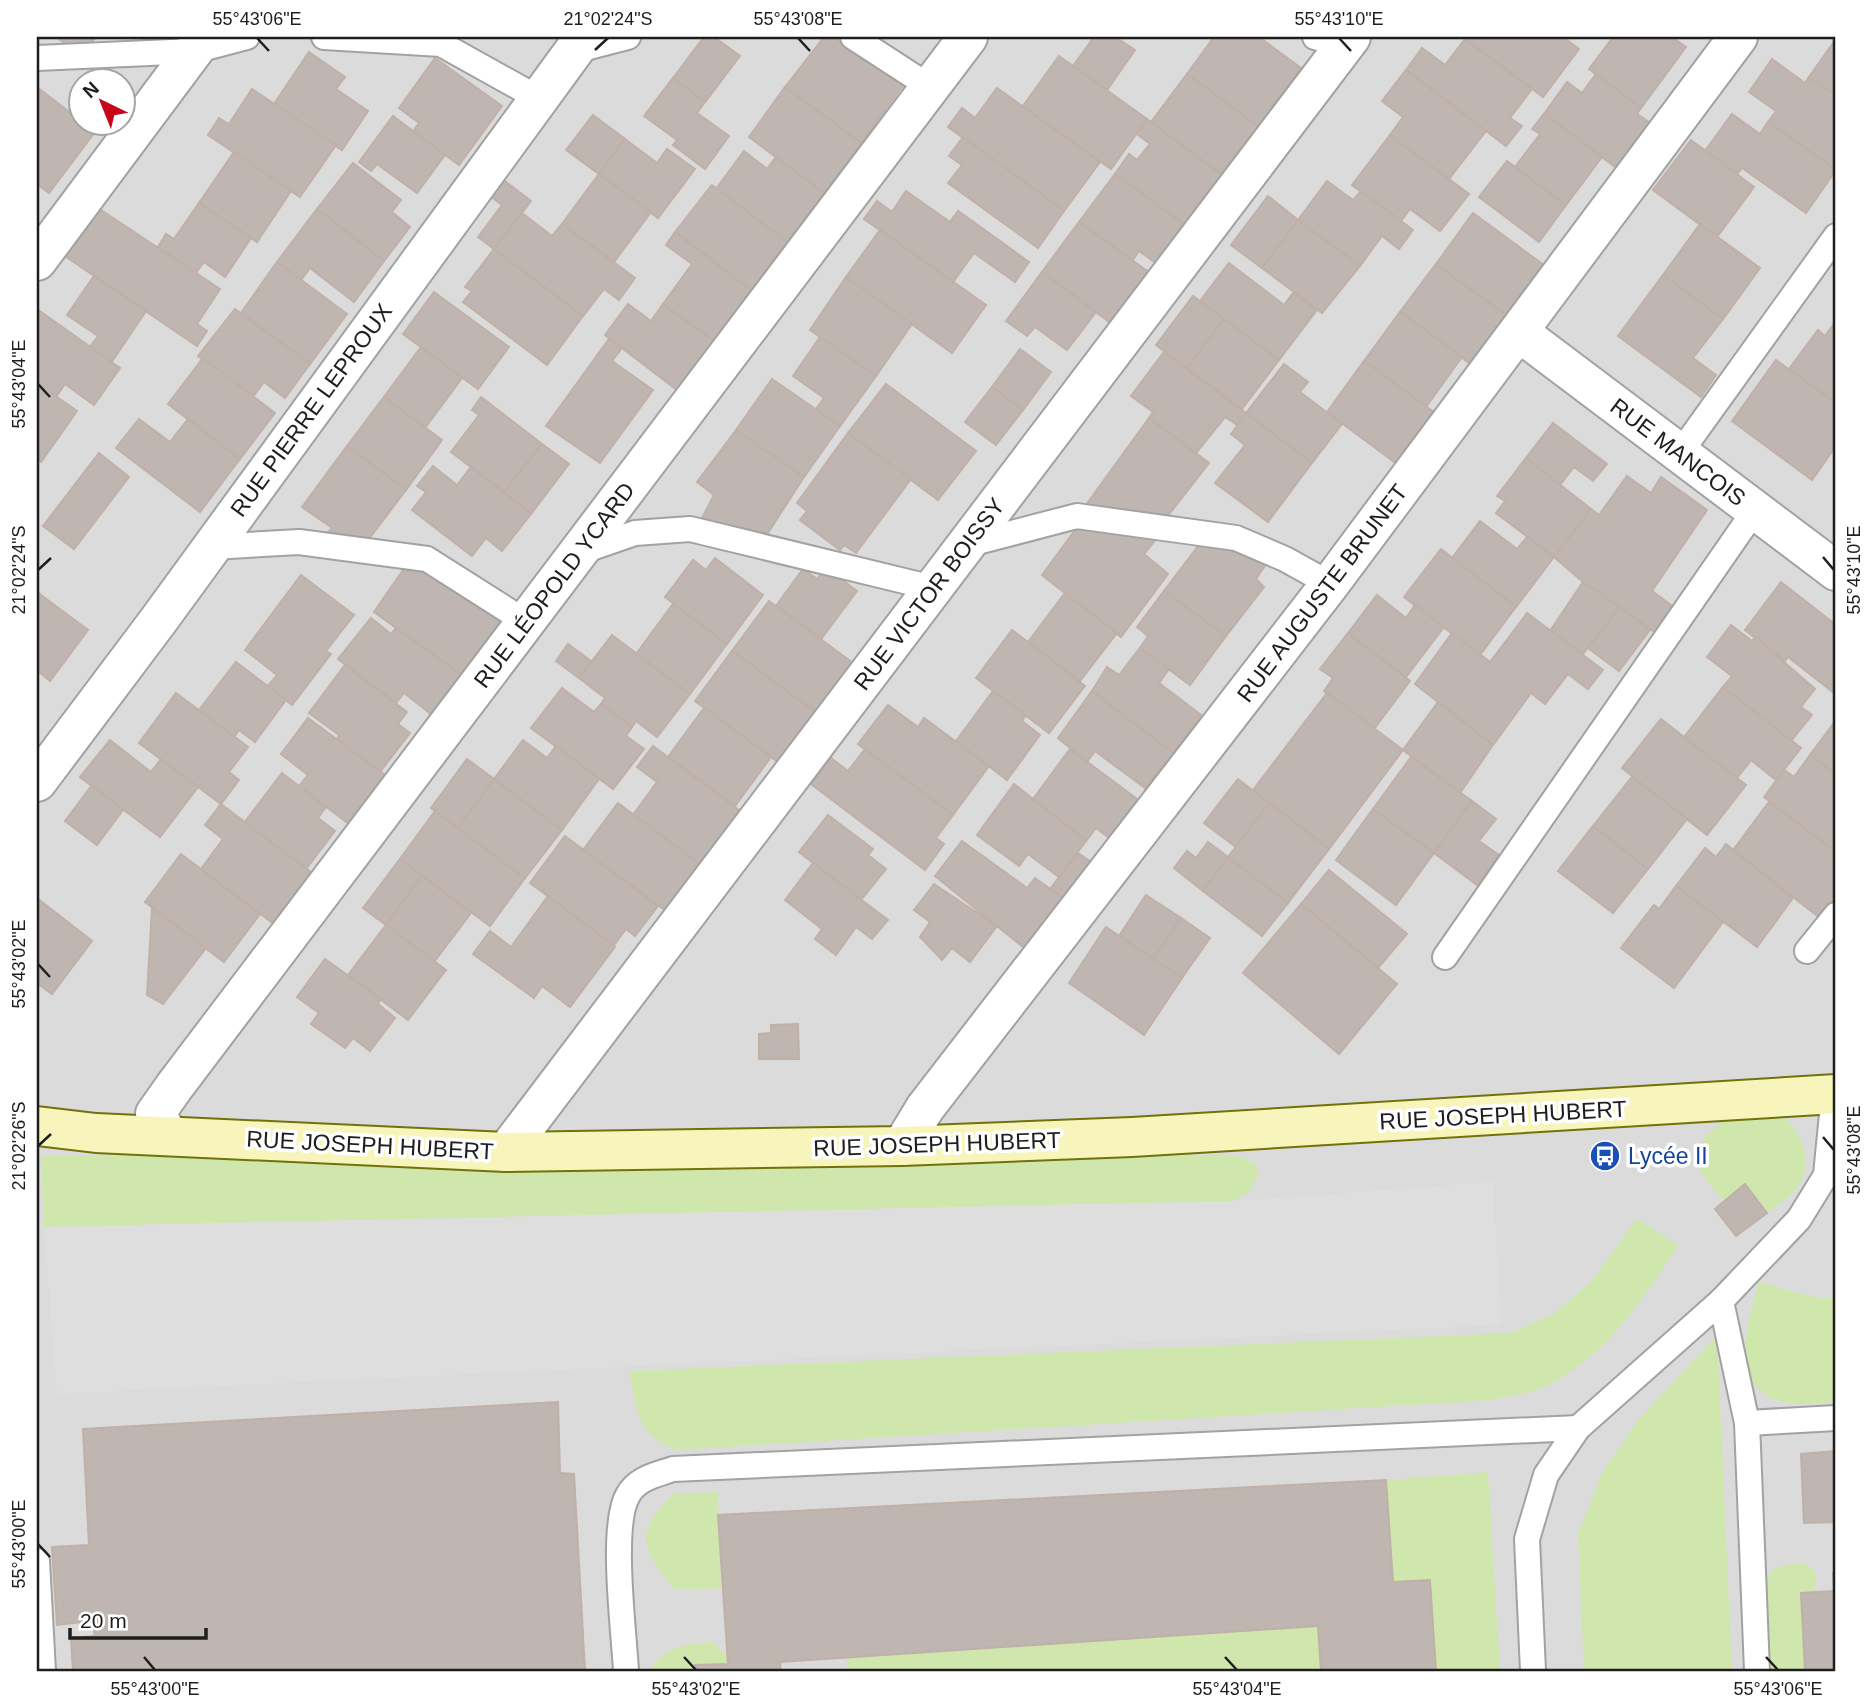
<svg xmlns="http://www.w3.org/2000/svg" width="1873" height="1708" font-family="Arial,sans-serif">
	<rect width="100%" height="100%" fill="#efebe5"/>
	<path fill="#dcdbdc" fill-rule="evenodd" d="M37,37h1799v1634h-1799zM80,80h42v42h-42z"/>
	<g fill="#cfe7ad">
		<path d="M1734,1114c12,0 32,-3 43,1 24,10 35,43 25,65 -7,14 -23,24 -35,33l-22,-29 -20,17c-41,-38 -37,-56 9,-87z"/>
		<polygon points="1237,1155 1254,1163 1259,1174 1249,1192 1233,1201 44,1227 41,1156"/>
		<path d="M1637,1218l41,28c-36,54 -76,117 -139,143 -14,6 -32,7 -47,11l-815,50c-41,-14 -40,-41 -48,-79l880,-38 43,-18 40,-34z"/>
		<path d="M1759,1282l58,16h19v104c-20,1 -47,5 -65,-4 -43,-21 -21,-82 -12,-116z"/>
		<polygon points="1717,1335 1732,1671 1584,1671 1578,1534 1601,1475 1638,1420"/>
		<polygon points="1488,1472 1500,1671 1436,1671 1430,1580 1393,1582 1386,1480"/>
		<path d="M718,1492l3,96 -46,2c-34,-41 -42,-56 -2,-96z"/>
		<polygon points="1790,1564 1805,1564 1815,1571 1815,1593 1801,1594 1805,1671 1768,1671 1767,1577 1775,1568"/>
		<polygon points="1318,1626 1321,1671 847,1671 847,1658"/>
		<path d="M712,1642l15,14 1,8 -33,2 1,5h-46c14,-24 35,-28 62,-29z"/>
	</g>
	<polygon fill="#dedede" points="1493,1182 1501,1325 57,1394 44,1227 1233,1201"/>
	<g fill="#bfb6b1" stroke="#c0b0a8" stroke-width="2">
		<polygon points="56,37 96,37 81,55"/>
		<polygon points="704,37 714,37 740,56 705,102 673,78"/>
		<polygon points="824,37 836,37 904,84 861,143 785,87"/>
		<polygon points="1094,37 1115,37 1135,50 1107,90 1073,66"/>
		<polygon points="1214,37 1259,37 1301,68 1258,126 1187,74"/>
		<polygon points="1467,37 1563,37 1579,49 1543,97 1465,39"/>
		<polygon points="1613,37 1672,37 1686,47 1641,108 1589,69"/>
		<polygon points="1465,39 1532,89 1510,118 1522,126 1506,146 1406,70 1422,48 1445,65"/>
		<polygon points="1836,39 1836,96 1809,77"/>
		<polygon points="309,52 345,77 336,89 368,111 342,150 274,104"/>
		<polygon points="1059,56 1147,119 1111,169 1023,106"/>
		<polygon points="435,58 502,106 459,165 413,131 419,123 399,108"/>
		<polygon points="1772,59 1805,83 1809,77 1836,96 1836,170 1768,122 1776,111 1749,92"/>
		<polygon points="1406,70 1486,131 1449,179 1390,135 1403,117 1382,101"/>
		<polygon points="1187,74 1258,126 1221,174 1151,122"/>
		<polygon points="1596,74 1641,108 1637,114 1652,124 1618,169 1544,114 1567,82 1582,93"/>
		<polygon points="673,78 705,102 697,113 729,136 705,169 673,145 677,140 644,116"/>
		<polygon points="37,87 95,132 49,193 37,184"/>
		<polygon points="785,87 861,143 824,193 749,137"/>
		<polygon points="997,88 1100,162 1064,211 948,127 962,108 975,118"/>
		<polygon points="252,89 336,145 300,197 208,135 219,118 229,124"/>
		<polygon points="1544,114 1602,157 1566,205 1515,167 1540,134 1532,129"/>
		<polygon points="1732,114 1760,134 1768,122 1836,170 1806,213 1742,168 1737,174 1705,151"/>
		<polygon points="593,115 625,139 599,174 566,150"/>
		<polygon points="393,116 445,155 417,193 377,164 371,171 359,162"/>
		<polygon points="1147,119 1221,174 1184,224 1115,174 1129,154 1137,160 1150,144 1137,134"/>
		<polygon points="1390,135 1469,194 1440,231 1410,209 1401,221 1352,185"/>
		<polygon points="963,137 1064,211 1038,248 948,183 962,165 949,156"/>
		<polygon points="625,139 657,163 667,149 695,169 658,218 599,174"/>
		<polygon points="1691,140 1754,187 1717,237 1653,190"/>
		<polygon points="744,151 767,169 776,157 824,193 787,242 716,189"/>
		<polygon points="234,152 291,191 257,242 199,203"/>
		<polygon points="1507,161 1566,205 1539,242 1479,197"/>
		<polygon points="353,163 401,200 392,212 410,227 384,261 317,209"/>
		<polygon points="599,174 651,212 614,262 562,224"/>
		<polygon points="1115,174 1184,224 1156,263 1139,251 1132,261 1079,222"/>
		<polygon points="498,176 531,201 494,249 478,237 502,205 486,193"/>
		<polygon points="1327,181 1353,200 1361,191 1413,230 1399,249 1382,236 1360,266 1298,220"/>
		<polygon points="712,185 787,242 751,290 675,232"/>
		<polygon points="906,191 950,222 958,211 1029,262 1015,282 974,253 953,282 864,219 877,201 892,212"/>
		<polygon points="1268,196 1298,220 1262,268 1231,245"/>
		<polygon points="199,203 251,238 225,277 204,262 196,273 158,247 166,234 174,239"/>
		<polygon points="95,206 220,289 197,324 207,331 197,346 62,254"/>
		<polygon points="317,209 384,261 354,302 310,268 301,280 277,262"/>
		<polygon points="522,213 552,236 562,224 635,278 619,300 604,289 583,316 494,249"/>
		<polygon points="1473,213 1545,266 1507,316 1436,264"/>
		<polygon points="1298,220 1360,266 1322,313 1262,268"/>
		<polygon points="1079,222 1150,273 1112,324 1042,272"/>
		<polygon points="1700,224 1760,268 1723,319 1663,275"/>
		<polygon points="880,230 986,305 952,353 846,277"/>
		<polygon points="675,232 751,290 714,341 663,304 692,264 666,245"/>
		<polygon points="494,249 583,316 547,365 463,302 472,291 465,287"/>
		<polygon points="277,262 347,314 310,364 241,313"/>
		<polygon points="1229,263 1284,305 1293,293 1317,310 1279,360 1200,301"/>
		<polygon points="1436,264 1507,316 1472,365 1400,312"/>
		<polygon points="1042,272 1096,312 1067,350 1035,327 1027,336 1006,321"/>
		<polygon points="1663,275 1723,319 1693,358 1716,375 1701,397 1618,336"/>
		<polygon points="94,276 146,311 111,363 90,347 98,336 67,315"/>
		<polygon points="846,277 912,324 876,376 810,330"/>
		<polygon points="434,292 509,347 478,389 403,334"/>
		<polygon points="1193,296 1224,319 1187,368 1156,345"/>
		<polygon points="628,304 651,321 663,304 714,341 677,390 605,335"/>
		<polygon points="37,309 120,368 94,405 65,384 56,397 37,383"/>
		<polygon points="235,309 310,364 285,398 264,382 253,397 198,356"/>
		<polygon points="1400,312 1462,357 1426,407 1364,361"/>
		<polygon points="1224,319 1279,360 1242,409 1187,368"/>
		<polygon points="1833,325 1836,327 1836,403 1789,369 1818,330 1825,336"/>
		<polygon points="820,337 876,376 840,426 816,409 824,398 793,376"/>
		<polygon points="609,339 622,348 612,361 653,390 600,463 546,426"/>
		<polygon points="421,347 462,378 425,428 384,397"/>
		<polygon points="1020,349 1051,372 1023,410 992,387"/>
		<polygon points="1164,352 1246,413 1237,425 1225,417 1196,453 1149,418 1153,412 1131,396"/>
		<polygon points="203,358 275,413 240,459 168,404"/>
		<polygon points="1776,360 1836,403 1836,446 1812,480 1732,421"/>
		<polygon points="1364,361 1435,413 1397,464 1327,412"/>
		<polygon points="1284,364 1308,382 1300,392 1342,424 1312,463 1246,413"/>
		<polygon points="772,379 840,426 804,477 736,430"/>
		<polygon points="37,383 77,411 41,462 37,459"/>
		<polygon points="886,384 976,451 938,500 848,433"/>
		<polygon points="992,387 1023,410 996,445 965,422"/>
		<polygon points="384,397 442,440 406,490 347,446"/>
		<polygon points="481,397 542,444 504,492 451,452 479,415 472,410"/>
		<polygon points="1246,413 1312,463 1268,522 1215,483 1245,445 1231,434"/>
		<polygon points="1149,418 1209,463 1167,517 1086,505"/>
		<polygon points="139,419 170,442 188,419 240,459 200,512 116,448"/>
		<polygon points="1553,423 1607,464 1593,481 1574,467 1560,485 1526,458"/>
		<polygon points="736,430 804,477 768,533 701,520 714,495 697,482"/>
		<polygon points="848,433 911,479 856,553 844,545 840,550 800,520 807,511 797,503"/>
		<polygon points="542,444 569,464 531,514 504,492"/>
		<polygon points="347,446 406,490 369,539 328,532 332,528 302,507"/>
		<polygon points="99,453 129,477 74,549 43,526"/>
		<polygon points="1526,458 1591,509 1554,557 1496,513 1505,501 1497,496"/>
		<polygon points="433,466 457,485 471,467 531,514 502,551 486,538 472,556 412,510 426,492 417,486"/>
		<polygon points="1627,476 1651,493 1661,477 1707,510 1652,591 1679,611 1660,636 1583,582 1554,557 1591,509 1599,515"/>
		<polygon points="1480,521 1517,549 1527,537 1554,557 1516,607 1452,558"/>
		<polygon points="1078,526 1157,538 1144,554 1168,574 1121,637 1042,575"/>
		<polygon points="1201,542 1249,551 1266,564 1256,579 1264,587 1226,636 1164,591"/>
		<polygon points="1441,549 1516,607 1480,655 1404,597"/>
		<polygon points="715,558 763,595 727,644 665,597 693,560 706,570"/>
		<polygon points="826,568 857,591 821,639 776,606 803,569 817,579"/>
		<polygon points="403,570 436,575 500,622 463,676 374,612"/>
		<polygon points="301,575 354,615 326,651 331,654 292,705 268,686 277,675 245,650"/>
		<polygon points="1583,582 1620,607 1582,655 1550,631"/>
		<polygon points="1781,582 1836,625 1834,693 1788,657 1785,661 1745,630"/>
		<polygon points="1164,591 1226,636 1190,685 1140,648 1148,636 1137,627"/>
		<polygon points="37,592 88,630 50,681 37,670"/>
		<polygon points="1065,593 1117,633 1080,681 1028,642"/>
		<polygon points="1377,595 1406,618 1415,605 1444,627 1406,677 1348,633"/>
		<polygon points="769,601 857,666 821,716 732,651"/>
		<polygon points="673,604 727,644 690,694 636,654"/>
		<polygon points="1620,607 1650,630 1619,671 1588,648"/>
		<polygon points="1527,613 1603,670 1588,689 1568,674 1545,704 1531,693 1493,745 1415,684 1452,633 1490,662"/>
		<polygon points="371,618 391,634 396,628 463,676 431,714 404,693 396,703 338,659"/>
		<polygon points="1731,625 1752,641 1755,637 1815,689 1801,707 1812,715 1791,741 1723,687 1732,676 1707,657"/>
		<polygon points="1012,630 1085,686 1049,733 976,678"/>
		<polygon points="1348,633 1410,681 1374,729 1324,691 1333,678 1320,669"/>
		<polygon points="612,635 690,694 657,737 636,721 632,727 601,704 605,698 579,678"/>
		<polygon points="568,644 591,661 579,678 556,661"/>
		<polygon points="1140,648 1169,669 1159,683 1201,715 1173,753 1092,691 1107,667 1119,675"/>
		<polygon points="732,651 821,716 783,766 695,701"/>
		<polygon points="236,662 286,700 255,742 239,730 234,737 199,710"/>
		<polygon points="345,665 407,712 398,724 410,733 380,772 337,739 339,735 309,713"/>
		<polygon points="1723,687 1801,748 1776,780 1751,760 1737,778 1684,737"/>
		<polygon points="562,688 594,712 601,704 632,727 626,736 644,749 613,789 531,728"/>
		<polygon points="993,691 1026,715 1022,721 1040,735 1007,780 956,741"/>
		<polygon points="1092,691 1173,753 1145,788 1095,751 1087,762 1058,738"/>
		<polygon points="176,693 248,747 229,772 239,780 221,804 139,743"/>
		<polygon points="1327,693 1403,750 1329,849 1253,790"/>
		<polygon points="1438,702 1493,745 1460,793 1403,750"/>
		<polygon points="888,705 918,727 924,718 989,766 953,815 858,744"/>
		<polygon points="704,708 771,757 735,806 668,757"/>
		<polygon points="308,718 385,775 349,824 299,786 308,775 281,754"/>
		<polygon points="1661,719 1746,785 1707,835 1622,768"/>
		<polygon points="1836,720 1836,774 1810,755"/>
		<polygon points="110,740 151,772 161,759 198,787 160,837 80,777"/>
		<polygon points="523,740 547,758 556,746 599,779 562,830 494,779"/>
		<polygon points="653,746 743,813 703,867 633,815 657,782 637,767"/>
		<polygon points="865,749 953,815 936,838 944,844 925,870 811,784 831,758 848,771"/>
		<polygon points="1070,749 1141,802 1112,840 1096,828 1086,841 1033,799"/>
		<polygon points="1810,755 1836,774 1836,852 1764,797 1784,770 1794,777"/>
		<polygon points="1411,757 1472,801 1434,853 1373,809"/>
		<polygon points="467,759 494,779 458,828 431,808"/>
		<polygon points="282,773 326,807 318,818 335,831 306,869 244,823"/>
		<polygon points="1632,777 1687,819 1648,869 1593,826"/>
		<polygon points="494,779 562,830 525,878 458,828"/>
		<polygon points="1238,779 1269,803 1236,847 1204,823"/>
		<polygon points="1014,784 1086,841 1059,877 1028,854 1019,866 977,835"/>
		<polygon points="92,785 123,810 97,845 65,821"/>
		<polygon points="1472,801 1496,819 1479,841 1499,855 1477,885 1434,853"/>
		<polygon points="1769,802 1836,852 1836,898 1820,918 1733,850"/>
		<polygon points="618,803 703,867 669,913 583,850"/>
		<polygon points="1269,803 1329,849 1288,903 1228,857"/>
		<polygon points="221,804 312,873 274,924 201,869 223,839 205,825"/>
		<polygon points="1373,809 1434,853 1396,905 1336,860"/>
		<polygon points="435,811 525,878 490,926 400,859"/>
		<polygon points="828,815 873,849 868,855 886,869 861,900 799,852"/>
		<polygon points="1593,826 1648,869 1613,913 1558,871"/>
		<polygon points="565,836 658,906 635,936 626,929 614,945 530,883"/>
		<polygon points="962,841 1027,888 1035,878 1067,901 1028,951 935,876"/>
		<polygon points="1208,842 1228,857 1203,891 1174,868 1187,851 1196,858"/>
		<polygon points="1726,844 1793,898 1757,947 1676,886 1705,848 1716,857"/>
		<polygon points="1078,853 1094,864 1067,901 1050,889"/>
		<polygon points="181,854 260,914 224,962 145,902"/>
		<polygon points="1228,857 1288,903 1262,936 1203,891"/>
		<polygon points="400,859 422,876 386,925 363,908"/>
		<polygon points="813,863 888,920 872,939 856,927 836,955 815,939 822,929 785,900"/>
		<polygon points="1329,870 1407,934 1378,968 1301,904"/>
		<polygon points="422,876 471,913 434,962 386,925"/>
		<polygon points="934,884 997,926 970,962 952,948 942,960 920,937 930,922 914,910"/>
		<polygon points="1676,886 1723,922 1674,988 1621,948 1654,905 1659,909"/>
		<polygon points="1146,895 1181,918 1153,959 1119,936"/>
		<polygon points="548,896 615,947 570,1007 542,986 534,998 473,954 490,931 511,947"/>
		<polygon points="37,898 92,941 52,994 37,983"/>
		<polygon points="1301,904 1397,984 1339,1054 1243,973"/>
		<polygon points="152,908 206,948 163,1004 147,995"/>
		<polygon points="1181,918 1210,938 1182,978 1153,959"/>
		<polygon points="386,925 446,970 408,1020 348,975"/>
		<polygon points="1106,927 1182,978 1144,1035 1069,983"/>
		<polygon points="325,959 381,999 378,1004 395,1018 370,1051 353,1038 345,1048 311,1024 319,1013 297,997"/>
		<polygon points="798,1024 799,1059 759,1059 759,1034 771,1033 771,1025"/>
		<polygon points="1745,1184 1767,1213 1736,1236 1715,1209"/>
		<polygon points="558,1402 560,1473 574,1474 585,1671 73,1671 71,1638 95,1636 92,1621 57,1625 52,1547 89,1545 83,1429"/>
		<polygon points="1836,1451 1836,1522 1804,1523 1801,1454"/>
		<polygon points="1386,1480 1393,1582 1430,1580 1436,1671 1321,1671 1318,1626 780,1662 781,1671 696,1671 695,1665 728,1664 718,1515"/>
		<polygon points="1836,1572 1836,1671 1805,1671 1801,1593 1834,1591 1833,1573"/>
	</g>
	<g fill="none" stroke-linecap="round" stroke-linejoin="round">
		<g stroke="#a2a2a2" stroke-width="28">
			<g id="lane">
				<polyline points="324,37 441,44 538,98"/>
				<polyline points="853,37 930,87"/>
				<polyline points="1315,37 1345,46"/>
				<polyline points="574,51 628,37"/>
				<polyline points="37,58 194,51 247,37"/>
				<polyline points="1680,453 1836,236"/>
				<polyline points="966,545 1077,516 1236,538 1285,559 1330,584"/>
				<polyline points="212,547 299,542 427,559 526,622"/>
				<polyline points="580,552 635,533 690,529 933,588"/>
				<polyline points="1807,951 1836,915"/>
				<polyline points="1445,957 1755,510"/>
				<polyline points="1721,1301 1747,1423 1757,1671"/>
				<polyline points="1747,1423 1836,1418"/>
				<polyline points="37,1561 43,1671"/>
				<path d="M626,1671c-2,-39 -16,-146 2,-176 9,-17 28,-20 45,-26l905,-41"/>
				<polyline points="1533,1671 1527,1539 1546,1475 1578,1428 1721,1301 1799,1219 1826,1175 1834,1094"/>
			</g>
		</g>
		<g stroke="#a2a2a2" stroke-width="42">
			<g id="street">
				<polyline points="37,261 204,37"/>
				<polyline points="1520,333 1836,571"/>
				<polyline points="37,782 158,621 584,37"/>
				<polyline points="169,1135 155,1114 174,1087 968,37"/>
				<polyline points="902,1146 925,1108 1330,584 1738,37"/>
				<polyline points="506,1152 1351,37"/>
			</g>
		</g>
		<g stroke="#717209" stroke-width="42">
			<polyline id="secondary" points="37,1126 96,1133 506,1152 902,1146 1132,1137 1836,1094"/>
		</g>
		<use href="#lane" stroke="#fff" stroke-width="24"/>
		<use href="#street" stroke="#fff" stroke-width="38"/>
		<use href="#secondary" stroke="#f7f5bb" stroke-width="38"/>
	</g>
	<path fill="none" stroke="#1e1e1e" stroke-width="2.5" d="M257,38l12,13M798,38l12,13M1339,38l12,13M595,50l13,-12M38,384l12,13M1823,557l11,13M38,570l13,-12M38,964l12,13M1823,1137l11,13M38,1146l13,-12M38,1544l12,13M144,1657l11,13M684,1657l12,13M1225,1657l12,13M1766,1657l12,13"/>
	<defs>
		<g id="bus-disc" transform="scale(1.575)"><circle r="9.5" fill="#1a4fb4" stroke="#fff"/><path d="M-5-6H5V4H4V6H2V4H-2V6H-4V4H-5ZM-3.5-4V0h7V-4ZM-3.5 1.2v1.5H-2V1.2ZM2 1.2v1.5H3.5V1.2Z" fill="#fff"/></g>
	</defs>
	<g fill-rule="evenodd">
		<use href="#bus-disc" x="1605" y="1156"/>
	</g>
	<g text-anchor="middle" stroke-width="7" stroke-linejoin="round" paint-order="stroke">
		<g font-size="23" fill="#1e1e1e" stroke="#fff">
			<text transform="translate(311 410) rotate(-54)" y="8">RUE PIERRE LEPROUX</text>
			<text transform="translate(1678 452) rotate(37)" y="8">RUE MANCOIS</text>
			<text transform="translate(554 585) rotate(-53)" y="8">RUE LÉOPOLD YCARD</text>
			<text transform="translate(1322 593) rotate(-53)" y="8">RUE AUGUSTE BRUNET</text>
			<text transform="translate(929 594) rotate(-53)" y="8">RUE VICTOR BOISSY</text>
			<text transform="translate(1503 1115) rotate(-3)" y="8">RUE JOSEPH HUBERT</text>
			<text transform="translate(937 1144) rotate(-2)" y="8">RUE JOSEPH HUBERT</text>
			<text transform="translate(370 1145) rotate(3)" y="8">RUE JOSEPH HUBERT</text>
		</g>
		<g font-size="23" fill="#164399" stroke="#fff" text-anchor="start">
			<text x="1628" y="1164">Lycée II</text>
		</g>
	</g>
	<rect width="1873" height="1708" fill="none" stroke="#ffffff" stroke-width="77"/>
	<g transform="translate(102 102) rotate(317)"><circle r="33" fill="#ffffff" stroke="#a5a5a5" stroke-width="2"/>
	<path d="M0-5L12 26L0 18L-12 26Z" fill="#c60719"/>
	<text y="-10" font-size="19" font-weight="bold" text-anchor="middle" fill="#1e1e1e">N</text>
	</g>
	<path d="M70 1628v10h136v-10" fill="none" stroke="#1e1e1e" stroke-width="3.5"/>
	<text x="80" y="1628" font-size="21" fill="#1e1e1e" stroke="#ffffff" stroke-width="5" paint-order="stroke">20 m</text>
	<rect x="38" y="38" width="1796" height="1632" fill="none" stroke="#1e1e1e" stroke-width="2.5"/>
	<g font-size="18" text-anchor="middle" fill="#1e1e1e">
		<text x="257" y="25">55°43'06"E</text>
		<text x="608" y="25">21°02'24"S</text>
		<text x="798" y="25">55°43'08"E</text>
		<text x="1339" y="25">55°43'10"E</text>
		<text transform="translate(19 384) rotate(-90)" y="6">55°43'04"E</text>
		<text transform="translate(1854 570) rotate(-90)" y="6">55°43'10"E</text>
		<text transform="translate(19 570) rotate(-90)" y="6">21°02'24"S</text>
		<text transform="translate(19 964) rotate(-90)" y="6">55°43'02"E</text>
		<text transform="translate(19 1146) rotate(-90)" y="6">21°02'26"S</text>
		<text transform="translate(1854 1150) rotate(-90)" y="6">55°43'08"E</text>
		<text transform="translate(19 1544) rotate(-90)" y="6">55°43'00"E</text>
		<text x="155" y="1695">55°43'00"E</text>
		<text x="696" y="1695">55°43'02"E</text>
		<text x="1237" y="1695">55°43'04"E</text>
		<text x="1778" y="1695">55°43'06"E</text>
	</g>
</svg>
